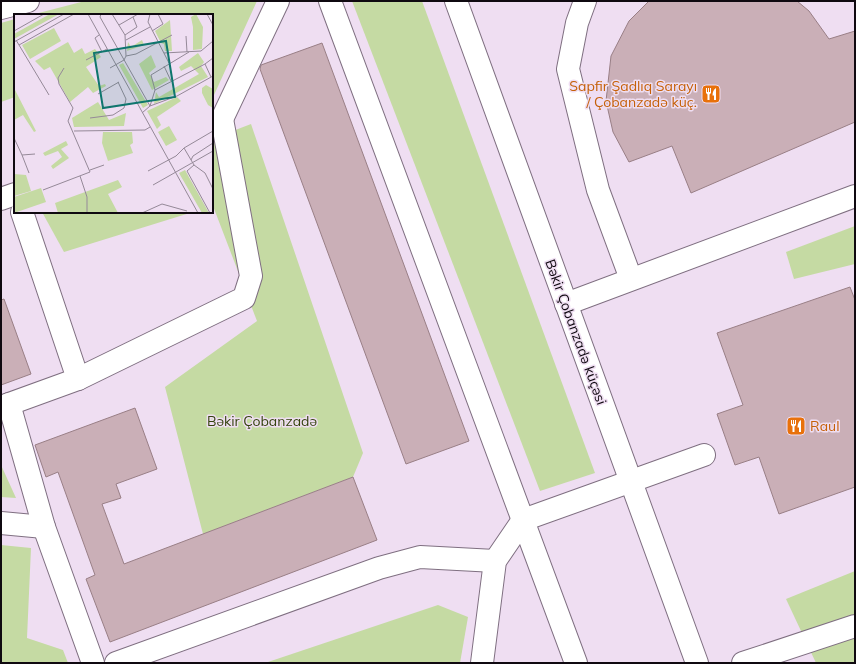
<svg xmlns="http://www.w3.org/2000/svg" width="856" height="664" font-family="Mulish,sans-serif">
	<rect width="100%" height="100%" fill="#efdef2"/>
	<g fill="#c5daa3">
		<polygon points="85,1 257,1 214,95 212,91 212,15 31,15"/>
		<polygon points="352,1 422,1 595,473 540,491"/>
		<polygon points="15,19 15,97 1,102 1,23"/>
		<polygon points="251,124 363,453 353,477 203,534 165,387 257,321 213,206 212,206 212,139"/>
		<polygon points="42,212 193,212 64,252"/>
		<polygon points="855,226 855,264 794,279 786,252"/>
		<polygon points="1,465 16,498 1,497"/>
		<polygon points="1,545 31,548 27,638 63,650 68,663 1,663"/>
		<polygon points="855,571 855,663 816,663 786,599"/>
		<polygon points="438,605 468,617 460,663 265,663"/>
	</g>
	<g fill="#caafb7" stroke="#997f86">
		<polygon points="649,1 797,1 809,11 829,39 855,31 855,122 691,193 672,146 629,162 613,132 606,101 611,56 629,21"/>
		<polygon points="322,43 469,441 406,464 260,69 261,65"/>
		<polygon points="850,287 855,300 855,487 779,514 759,457 735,465 717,414 743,405 717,333"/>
		<polygon points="4,299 31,374 1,385 1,300"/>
		<polygon points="135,408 157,469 116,484 121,498 102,504 124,564 353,477 377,540 110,642 86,579 95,575 58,472 46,477 35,445"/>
	</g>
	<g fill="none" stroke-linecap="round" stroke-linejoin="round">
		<g stroke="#7f6f81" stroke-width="24">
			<g id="minor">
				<polyline points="330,1 576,663"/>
				<polyline points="456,1 697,663"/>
				<polyline points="585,1 577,23 568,69 598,190 631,279"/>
				<polyline points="1,8 28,1"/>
				<polyline points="212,123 222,119 278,1"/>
				<polyline points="1,199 15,194"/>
				<polyline points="22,212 78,379"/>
				<polyline points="566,304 855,196"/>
				<polyline points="9,404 44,527 93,663"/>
				<polyline points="1,407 78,379 244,298 251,276 222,119"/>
				<polyline points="1,523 44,527"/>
				<polyline points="116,663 379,568 420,557 495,561"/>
				<polyline points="482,663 495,561 523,520 704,455"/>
				<polyline points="743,663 855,626"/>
			</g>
		</g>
		<use href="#minor" stroke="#fff" stroke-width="22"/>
	</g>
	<defs>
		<g id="restaurant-square" transform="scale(1)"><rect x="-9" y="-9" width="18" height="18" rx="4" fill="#e8710a" stroke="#efdef2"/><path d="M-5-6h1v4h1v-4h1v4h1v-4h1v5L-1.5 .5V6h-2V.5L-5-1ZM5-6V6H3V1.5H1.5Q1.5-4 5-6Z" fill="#fff"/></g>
	</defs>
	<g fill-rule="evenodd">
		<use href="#restaurant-square" x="711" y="94"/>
		<use href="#restaurant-square" x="796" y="426"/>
	</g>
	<g text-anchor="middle" stroke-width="3" stroke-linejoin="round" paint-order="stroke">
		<g font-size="14" fill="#c56008" stroke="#efdef2" text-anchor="end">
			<text x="697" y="91">Sapfir Şadlıq Sarayı<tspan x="697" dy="16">/ Çobanzadə küç.</tspan></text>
			<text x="810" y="431" text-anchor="start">Raul</text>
		</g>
		<g font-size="14" fill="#0f0910" stroke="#efdef2">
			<text transform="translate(576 332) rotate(70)" y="5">Bəkir Çobanzadə küçəsi</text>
		</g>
		<g font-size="14" fill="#34430d" stroke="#efdef2">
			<text x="262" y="426">Bəkir Çobanzadə</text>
		</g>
	</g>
	<g transform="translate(14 14)">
		<rect width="199" height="199" fill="#efdef2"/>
		<path d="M36,0h9l-45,25v-5zM182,0l7,13 -1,22 -9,1v-23l-2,-10zM156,6l2,31h-7l-1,-7 -3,-1 -6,-12zM40,14l7,13 -31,18 -8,-14zM128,26l2,5 -17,6 1,-9 3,5zM54,28l6,11 8,-5 3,6 10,-5 6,8 -15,10 13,19 6,-2 1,2 -13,7 -5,-6 -18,15 -20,-35 -6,3 -9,-9zM184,39l6,9 -3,4 7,11 -54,27 2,-12 3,5 40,-23 -8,-8 -10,5 -2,-4zM137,41l5,12 -7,6 5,9 12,-5 3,3 -17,10 -13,-26zM109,49l25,42 -5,3 -24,-43zM192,71l7,4v19l-5,-3 -6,-12v-5zM0,74l22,43 -2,1 -11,-17 -9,5zM163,83l4,4 -24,16 4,8 -4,4 -10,-18zM84,88l11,18 17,-7 -2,13 -50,1 -2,-9zM155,112l8,14 -11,6 -8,-14zM89,118h29l1,11 -3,2 3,8 -25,8 -6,-18zM52,127l2,4 -7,4 8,9 -16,11 -2,-3 11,-9 -4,-6 -13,5 -2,-3zM171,156l24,43h-7l-23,-40zM0,160l12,1 5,16 -17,5zM104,166l4,7 -14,7 10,19h-60l-3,-10zM27,174l5,14 -32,11v-16z" fill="#c5daa3"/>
		<path fill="none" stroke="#958998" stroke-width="1" d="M74,0l110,199M87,0l-1,3 50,89 5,-16 50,-26M136,0l-2,8 21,41M193,0l6,11M105,11l19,-11M0,17l30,-17M138,17l11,-7 -5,-10M85,21l-4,3 7,14M111,21l12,-8 -4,-10M172,22l1,16M2,26l33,55M112,26l24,-13M0,28l50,-28M5,31l55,-31M150,39l37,-2 12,-10M112,42l10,-2 36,-19M72,46l21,-11M150,52l7,15M96,54l14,-8 2,-4 -1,-21 -13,-21M197,63l-6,-13 8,-6M141,76l-4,-15 38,-23M84,80l21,-12M128,99l8,-7 27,-10 36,-20M76,104l23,-3 11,-7 2,-9 -8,-17M60,117l71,-1 5,-3M199,117l-29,17 10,17 11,8 8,16M0,124l8,17 13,-1M8,141l7,18M177,146l2,-4 20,-13M180,151l-7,6 23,42M76,156l14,-5M134,157l28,-15 8,-8M66,162l7,21v16M139,171l60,-34M29,176l47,-18 -22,-51 5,-13 -14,-24 -1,-6 6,-10M128,199l20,-9 25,7"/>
		<path fill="#0f766e" fill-opacity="0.15" stroke="#0f766e" stroke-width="2" d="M152,27l9,56 -72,11 -9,-55z"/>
		<rect width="199" height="199" fill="none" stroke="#0f0910" stroke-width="2"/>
	</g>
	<rect width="856" height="664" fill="none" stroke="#0f0910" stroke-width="4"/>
</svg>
